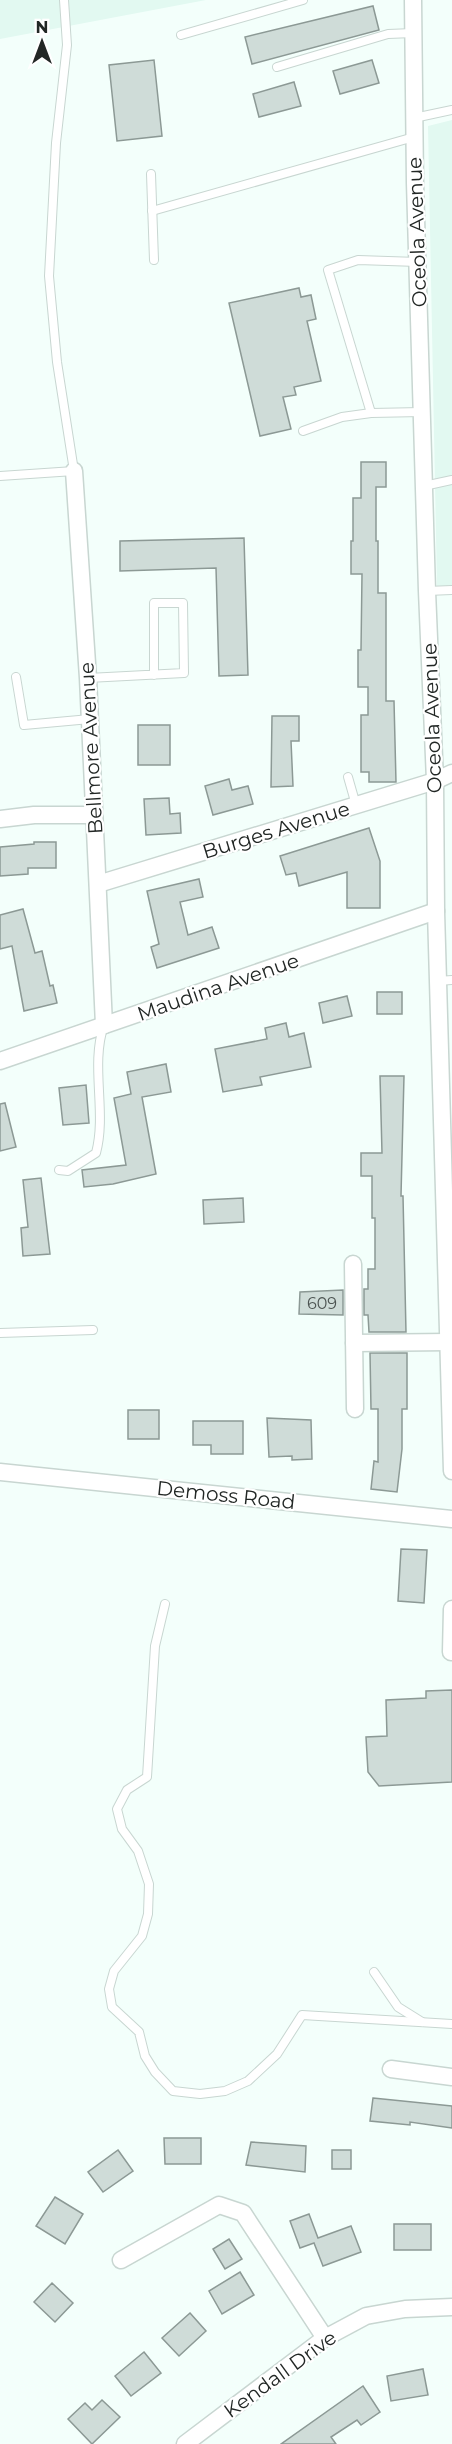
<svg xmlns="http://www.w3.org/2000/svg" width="452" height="2444" font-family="Montserrat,sans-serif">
	<rect width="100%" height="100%" fill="#f3fffb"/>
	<g fill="#e2f9f1">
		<polygon points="0,0 206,0 0,39"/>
		<polygon points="452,120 452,586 437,586 428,126"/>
	</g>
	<g fill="#cfdcd8" stroke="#8c9995" stroke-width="1.5">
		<polygon points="373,6 379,30 252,64 245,37"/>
		<polygon points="154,60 162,136 117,141 109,65"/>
		<polygon points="372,60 379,83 340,94 333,71"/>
		<polygon points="294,82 301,106 259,117 253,94"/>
		<polygon points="299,288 301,297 311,295 316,319 307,321 321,381 294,387 296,395 283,397 291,429 260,436 229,303"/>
		<polygon points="361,462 386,462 386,487 376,487 376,541 378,541 378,593 386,593 386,701 394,701 396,782 369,782 369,772 361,772 361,715 368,715 368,687 358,687 358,650 361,650 362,574 351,574 351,541 353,541 353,498 361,498"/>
		<polygon points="244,538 248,675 219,676 216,568 120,571 120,541"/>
		<polygon points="272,716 299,716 299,741 291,741 293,786 271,787"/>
		<rect x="138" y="725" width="32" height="40"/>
		<polygon points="229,779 232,790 248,786 253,804 213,815 205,786"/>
		<polygon points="169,798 170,814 180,813 181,833 146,835 144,799"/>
		<polygon points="369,828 380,861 380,908 347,908 347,872 299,886 296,873 286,875 280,856"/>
		<polygon points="34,842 56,842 56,868 28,868 28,874 0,876 0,847 34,844"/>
		<polygon points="199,879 203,897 180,902 188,935 212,927 219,948 157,968 151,947 159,944 147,891"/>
		<polygon points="23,909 35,953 42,951 50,986 53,985 57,1003 24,1011 12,946 0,949 0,915"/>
		<rect x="377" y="992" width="25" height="22"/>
		<polygon points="347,996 352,1016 323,1023 319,1003"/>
		<polygon points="286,1023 289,1037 304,1033 311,1067 260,1077 262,1085 223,1092 215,1049 267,1039 265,1028"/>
		<polygon points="166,1064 171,1092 142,1097 156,1174 113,1184 84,1187 82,1170 126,1165 114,1098 131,1094 127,1072"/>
		<polygon points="380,1076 404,1076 401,1196 403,1196 406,1332 369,1332 368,1315 364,1315 364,1289 368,1289 368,1269 375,1269 375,1218 372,1218 372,1176 361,1176 361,1153 382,1153"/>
		<polygon points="86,1085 89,1123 63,1125 59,1088"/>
		<polygon points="5,1103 16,1147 0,1151 0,1104"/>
		<polygon points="41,1178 50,1254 23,1256 21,1228 28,1227 23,1180"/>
		<polygon points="243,1198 244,1222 204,1224 203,1200"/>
		<polygon points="343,1290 343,1315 299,1314 300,1292"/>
		<polygon points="370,1353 407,1353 407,1409 402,1409 402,1449 397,1492 371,1489 374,1461 378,1462 378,1409 371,1409"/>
		<rect x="128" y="1410" width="31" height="29"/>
		<polygon points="267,1418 311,1420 312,1459 292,1460 292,1456 269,1457"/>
		<polygon points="193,1421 243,1421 243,1454 211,1454 211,1445 193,1445"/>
		<polygon points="401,1549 427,1550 424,1603 398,1601"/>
		<polygon points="452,1690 452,1782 379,1786 368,1772 366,1737 387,1736 386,1700 426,1698 426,1691"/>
		<polygon points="373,2098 452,2106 452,2128 410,2122 410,2125 370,2121"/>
		<polygon points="164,2138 201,2138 201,2164 165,2164"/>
		<polygon points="251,2142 306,2146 305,2172 246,2165"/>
		<polygon points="118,2150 133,2171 103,2192 88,2172"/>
		<rect x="332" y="2150" width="19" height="19"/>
		<polygon points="55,2197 83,2214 65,2244 36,2226"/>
		<polygon points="309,2214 318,2238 351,2226 361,2252 323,2266 314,2243 300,2248 290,2221"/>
		<rect x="394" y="2224" width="37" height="26"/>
		<polygon points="229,2239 242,2259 225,2269 213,2249"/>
		<polygon points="240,2272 254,2295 222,2314 209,2291"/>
		<polygon points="52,2283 73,2303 55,2322 34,2302"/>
		<polygon points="190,2313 206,2331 179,2356 162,2338"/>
		<polygon points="144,2352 161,2373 131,2396 115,2376"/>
		<polygon points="423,2369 428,2395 391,2401 387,2376"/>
		<polygon points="363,2386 380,2412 361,2425 357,2420 331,2437 336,2444 281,2444"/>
		<polygon points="102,2400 120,2417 92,2444 68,2419 85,2403 92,2410"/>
	</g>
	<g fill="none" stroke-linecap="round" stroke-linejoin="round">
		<g stroke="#c8d6d1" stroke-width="10">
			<g id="service">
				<polyline points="181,35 303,0"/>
				<polyline points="277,67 388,34 413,33"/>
				<polyline points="414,118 452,110"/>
				<polyline points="151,174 154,260"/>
				<polyline points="152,211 414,137"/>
				<polyline points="418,262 358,260 328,270 371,413 422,412"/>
				<polyline points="303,431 342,417 371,413"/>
				<polyline points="0,476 74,471 57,362 49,276 56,143 67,45 64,0"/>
				<polyline points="424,486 452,480"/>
				<polyline points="427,591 452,590"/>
				<polyline points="16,677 24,725 90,719"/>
				<polyline points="88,678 184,673 183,603 154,603 154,675"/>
				<polyline points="348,777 356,805"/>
				<polyline points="438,981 452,980"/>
				<path d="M59,1170l9,1 28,-18c11,-41 -6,-88 8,-128"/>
				<polyline points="0,1333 93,1330"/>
				<polyline points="165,1604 155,1646 147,1777 127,1790 117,1809 122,1829 138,1851 149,1884 148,1914 142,1936 114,1971 109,1989 112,2007 139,2032 145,2056 155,2072 173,2091 200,2094 225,2091 248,2081 277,2054 302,2015 452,2024"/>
				<polyline points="374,1972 398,2007 422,2022"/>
			</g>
		</g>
		<g stroke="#c8d6d1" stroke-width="19">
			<g id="minor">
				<polyline points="413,0 415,183 427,591 435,781 436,911 452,1471"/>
				<polyline points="74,471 88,678 104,1025"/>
				<polyline points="0,819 34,815 93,815"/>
				<polyline points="98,884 435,781 452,773"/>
				<polyline points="0,1061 436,911"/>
				<polyline points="353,1264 355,1409"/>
				<polyline points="354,1343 449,1342"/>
				<polyline points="0,1472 452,1519"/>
				<polyline points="451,1652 452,1609"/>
				<polyline points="391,2069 452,2077"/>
				<polyline points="121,2260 219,2205 243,2213 325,2338"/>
				<polyline points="185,2444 325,2338 366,2316 405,2309 452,2307"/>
			</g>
		</g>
		<use href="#service" stroke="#fff" stroke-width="8"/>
		<use href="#minor" stroke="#fff" stroke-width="16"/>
	</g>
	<g text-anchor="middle" stroke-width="4.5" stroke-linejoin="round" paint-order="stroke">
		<g font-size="16" fill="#4d5452">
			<text x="322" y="1309">609</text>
		</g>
		<g font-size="20" fill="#222725" stroke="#fff">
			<text transform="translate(417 232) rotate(-92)" y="7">Oceola Avenue</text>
			<text transform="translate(432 718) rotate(-92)" y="7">Oceola Avenue</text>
			<text transform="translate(91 748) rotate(-93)" y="7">Bellmore Avenue</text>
			<text transform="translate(276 830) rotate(-17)" y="7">Burges Avenue</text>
			<text transform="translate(218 987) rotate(-19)" y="7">Maudina Avenue</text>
			<text transform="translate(226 1495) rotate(6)" y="7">Demoss Road</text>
			<text transform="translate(280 2374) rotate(-36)" y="7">Kendall Drive</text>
		</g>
	</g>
	<g transform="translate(42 42)" stroke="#ffffff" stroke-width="4.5" paint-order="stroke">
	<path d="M0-4.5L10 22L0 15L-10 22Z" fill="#222725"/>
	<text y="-9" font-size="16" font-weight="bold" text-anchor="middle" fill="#222725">N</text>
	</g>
</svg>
